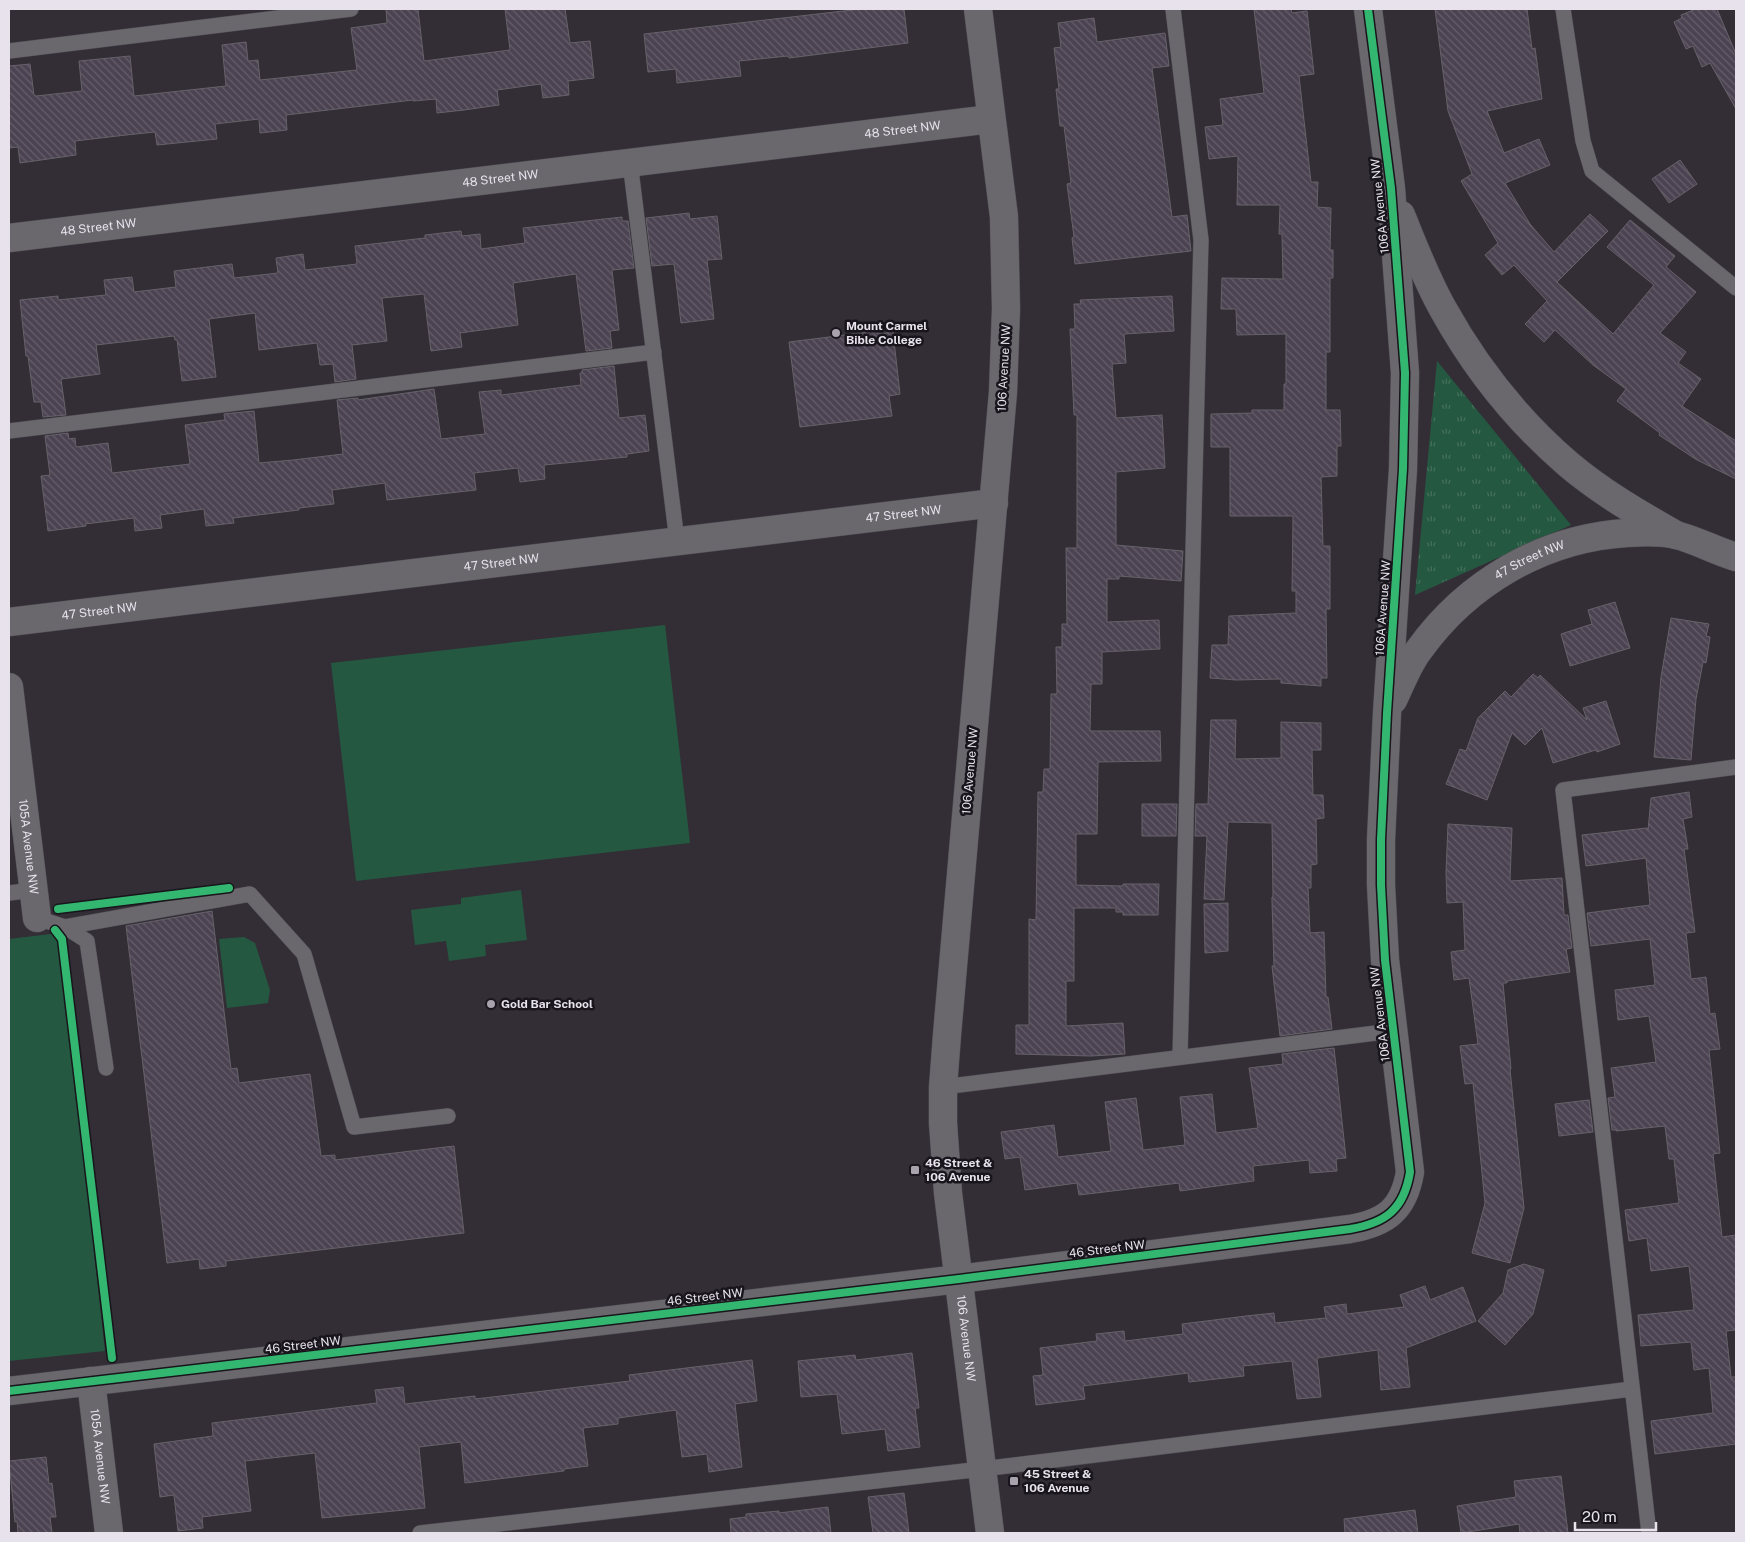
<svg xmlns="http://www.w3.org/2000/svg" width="1745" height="1542" font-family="'Public Sans',sans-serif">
	<defs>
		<pattern id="grass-tufts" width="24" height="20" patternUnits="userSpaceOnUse" patternTransform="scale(1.25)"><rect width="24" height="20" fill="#255840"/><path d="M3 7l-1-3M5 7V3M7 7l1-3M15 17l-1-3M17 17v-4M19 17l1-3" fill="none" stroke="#45705c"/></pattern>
		<pattern id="building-back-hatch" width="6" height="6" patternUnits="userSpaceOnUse" patternTransform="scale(1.25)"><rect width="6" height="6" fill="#4b4351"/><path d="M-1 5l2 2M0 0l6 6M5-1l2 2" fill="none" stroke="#655e6a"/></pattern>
	</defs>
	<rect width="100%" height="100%" fill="#332e36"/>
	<polygon fill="url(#grass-tufts)" points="1437,361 1571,525 1415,595"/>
	<g fill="#255840">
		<polygon points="665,625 690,843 356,881 331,663"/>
		<polygon points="521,890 527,940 485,945 486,956 449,961 446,941 415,945 411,910 461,904 461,898"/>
		<polygon points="59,933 105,1351 9,1361 9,939"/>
		<polygon points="244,937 255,943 270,990 268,1003 227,1008 219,939"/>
	</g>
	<g fill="url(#building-back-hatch)" stroke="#666269">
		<polygon points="386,9 418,9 424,61 510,50 505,9 565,9 570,43 590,41 594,78 568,81 569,95 543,98 541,84 497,90 499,105 464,110 437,113 436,99 413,101 413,100 286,115 287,130 260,133 259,119 215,124 217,139 157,145 155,132 126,135 75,141 76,155 20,163 18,147 9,148 9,66 30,64 34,95 36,96 82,91 79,61 130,56 134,96 226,86 222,45 246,42 248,61 258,60 260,80 357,70 351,28 387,23"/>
		<polygon points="861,9 904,9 908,43 789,58 788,56 739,61 741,76 677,83 676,69 648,72 644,34"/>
		<polygon points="1254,9 1291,9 1292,13 1307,11 1314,74 1299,76 1311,182 1318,182 1317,207 1331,208 1330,250 1333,250 1333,278 1330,278 1330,352 1326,352 1326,410 1340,410 1341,446 1337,446 1337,476 1321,477 1323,546 1330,546 1330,609 1326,609 1327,678 1321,678 1321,686 1281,683 1281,679 1236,680 1210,678 1212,645 1228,645 1229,616 1296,613 1296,591 1292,591 1293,516 1230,516 1230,447 1211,447 1211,414 1252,413 1252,410 1284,410 1284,384 1286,384 1286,334 1237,335 1236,309 1221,309 1222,278 1283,279 1282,234 1279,234 1280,205 1237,205 1238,156 1209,159 1205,127 1223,125 1220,99 1264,93"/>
		<polygon points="1435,9 1527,9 1532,49 1535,48 1542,99 1487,111 1504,153 1539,139 1550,165 1505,183 1530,224 1554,252 1590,214 1608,231 1557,282 1613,334 1654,285 1607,247 1630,220 1675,256 1666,267 1696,292 1660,333 1686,352 1678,363 1701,379 1682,406 1736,441 1736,479 1697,460 1659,435 1660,433 1617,401 1626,389 1593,365 1555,330 1544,342 1525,324 1547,301 1514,265 1502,275 1485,255 1498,243 1461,181 1472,174 1448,111"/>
		<polygon points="1696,9 1717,9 1736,54 1736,109 1710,63 1702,67 1693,46 1686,49 1674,22 1682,18 1681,15"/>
		<polygon points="1094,18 1097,42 1165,33 1169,66 1152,68 1172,217 1187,215 1191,251 1075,264 1072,238 1074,237 1067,184 1071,183 1064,126 1060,126 1056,89 1059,89 1054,48 1061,47 1058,23"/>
		<polygon points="1680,160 1697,184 1669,203 1652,179"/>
		<polygon points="689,213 690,219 717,216 722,259 707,260 714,319 681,323 674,264 652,266 646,218"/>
		<polygon points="622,217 622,221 628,221 634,268 612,270 619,330 610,331 612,348 586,351 576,274 513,283 518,325 460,333 462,347 431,351 424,294 382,298 387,341 352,345 356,379 335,382 333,364 320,365 317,343 259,350 255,313 209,319 216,377 182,381 177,340 175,340 174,336 96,345 100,374 61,379 66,415 43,417 41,402 34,402 28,356 26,356 20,300 58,296 58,300 106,295 104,280 132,277 134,292 176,287 174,271 232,264 234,278 278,273 276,258 303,254 305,270 357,264 355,246 425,238 425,235 442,233 461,231 462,236 480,234 481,249 525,243 523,228"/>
		<polygon points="1172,296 1174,331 1124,334 1126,363 1112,364 1116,418 1162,415 1165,468 1116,472 1116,545 1183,551 1181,581 1119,576 1119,579 1107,579 1107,622 1159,620 1160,649 1102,652 1102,684 1091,684 1090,731 1160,731 1161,761 1098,762 1097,834 1076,834 1076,885 1123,886 1123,884 1159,884 1158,915 1123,915 1123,912 1116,912 1116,908 1074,908 1074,981 1066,981 1066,1026 1123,1023 1125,1054 1091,1056 1016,1054 1016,1025 1029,1025 1029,919 1036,920 1038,792 1043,792 1044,769 1050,769 1051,694 1057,694 1056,647 1062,647 1062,624 1067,624 1066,548 1077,548 1077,415 1074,415 1070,329 1075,329 1074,304 1081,304 1080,300"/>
		<polygon points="877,331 878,334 893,332 900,394 889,396 892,416 800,427 789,342"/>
		<polygon points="614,366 619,418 645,415 649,451 627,454 627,457 544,465 545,479 520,482 518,468 474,473 476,490 387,500 385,483 332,490 334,504 299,508 299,510 233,518 234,523 206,526 204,509 160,515 162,528 135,531 134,518 85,524 86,526 48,531 41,476 50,475 45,436 68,433 69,439 75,438 76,447 108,443 112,473 190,464 185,425 225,420 224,414 254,411 259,463 293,460 343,454 337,400 358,398 358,400 434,389 441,439 485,434 479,392 501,390 501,395 581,385 580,373 582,373 582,370"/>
		<polygon points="1615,602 1630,648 1570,666 1561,634 1592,624 1588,610"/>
		<polygon points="1671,618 1709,624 1706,636 1710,637 1706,663 1703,662 1696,699 1691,760 1654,757 1661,677"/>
		<polygon points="1533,674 1538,678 1540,675 1587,720 1583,708 1606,701 1620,744 1597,752 1596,750 1553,763 1542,728 1525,745 1512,733 1487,800 1446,784 1460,749 1466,751 1478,718 1505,691 1511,697"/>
		<polygon points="1211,720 1236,720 1235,759 1281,758 1281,722 1321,723 1321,750 1312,750 1313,795 1323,795 1324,818 1316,819 1317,864 1311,865 1311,888 1308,888 1310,933 1324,932 1326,997 1328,997 1332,1029 1280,1036 1272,966 1274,966 1272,902 1272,897 1273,897 1272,823 1228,822 1224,900 1204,899 1207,836 1195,836 1196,804 1208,804"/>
		<polygon points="1689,792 1692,817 1683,819 1688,849 1684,849 1695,932 1686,933 1691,979 1706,977 1710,1014 1715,1013 1720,1049 1709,1050 1720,1153 1713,1154 1722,1237 1736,1235 1736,1330 1726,1331 1731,1377 1736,1377 1736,1444 1655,1454 1651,1421 1713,1413 1709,1368 1694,1370 1691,1342 1641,1346 1638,1315 1694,1310 1689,1266 1651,1271 1647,1238 1629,1241 1625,1210 1679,1203 1674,1159 1669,1159 1665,1126 1616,1131 1616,1130 1612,1130 1608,1098 1615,1097 1611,1068 1656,1062 1649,1016 1618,1020 1615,990 1655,985 1650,939 1591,946 1587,913 1650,905 1646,858 1586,866 1582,835 1647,828 1648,830 1651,798"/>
		<polygon points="1142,804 1177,804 1176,836 1142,836"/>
		<polygon points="1448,824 1512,828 1510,881 1562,878 1564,915 1568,915 1572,948 1566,949 1570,972 1507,981 1507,983 1503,983 1511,1069 1510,1069 1524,1208 1510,1263 1472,1253 1485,1203 1473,1083 1465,1084 1460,1046 1478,1044 1469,978 1454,980 1451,952 1465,950 1463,902 1447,903 1446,873"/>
		<polygon points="1228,903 1228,951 1205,953 1204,904"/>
		<polygon points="212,911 231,1069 237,1068 239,1083 310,1074 321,1156 335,1155 335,1160 454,1146 464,1233 226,1261 226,1266 200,1269 199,1259 167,1263 126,926"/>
		<polygon points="1334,1048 1346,1158 1336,1159 1337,1171 1310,1173 1309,1160 1253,1166 1254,1181 1180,1191 1179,1183 1079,1195 1077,1183 1025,1190 1020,1157 1005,1159 1001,1132 1054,1125 1058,1157 1111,1151 1105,1102 1136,1098 1143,1150 1185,1145 1180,1097 1212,1094 1216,1133 1258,1128 1249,1068 1283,1064 1282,1054"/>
		<polygon points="1589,1100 1593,1132 1559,1136 1555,1104"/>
		<polygon points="1524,1264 1544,1270 1533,1314 1505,1345 1478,1321 1503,1293 1508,1270"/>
		<polygon points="1425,1286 1430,1300 1463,1287 1476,1321 1406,1348 1410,1387 1381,1390 1378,1350 1317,1358 1321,1397 1297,1399 1292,1361 1243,1366 1244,1376 1189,1382 1188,1373 1083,1386 1085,1399 1036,1405 1033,1376 1043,1375 1040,1348 1097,1341 1096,1334 1124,1331 1125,1341 1183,1334 1182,1324 1246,1316 1274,1313 1275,1323 1326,1318 1324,1307 1346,1304 1347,1314 1404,1307 1400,1295"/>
		<polygon points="912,1353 919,1408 915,1408 920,1447 888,1451 885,1429 842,1434 837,1394 801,1397 798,1361 855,1355 856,1360"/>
		<polygon points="752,1360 757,1401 735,1404 742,1467 709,1472 707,1454 682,1457 676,1410 618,1418 618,1424 583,1428 588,1466 564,1469 564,1471 465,1483 461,1442 419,1447 425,1508 322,1518 315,1453 245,1461 251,1511 202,1517 203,1528 178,1531 174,1495 160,1497 154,1444 213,1436 212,1423 377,1403 375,1390 403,1387 405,1404 475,1396 475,1399 630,1381 629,1375"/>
		<polygon points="46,1457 49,1484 52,1483 56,1517 50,1517 52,1533 18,1533 17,1521 15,1522 9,1461"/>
		<polygon points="1561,1476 1568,1533 1520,1533 1519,1524 1461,1533 1457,1506 1516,1497 1514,1481"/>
		<polygon points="904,1493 909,1533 873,1533 868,1497"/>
		<polygon points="828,1507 831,1533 731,1533 730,1519 746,1517 746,1514 779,1511 779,1513"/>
		<polygon points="1415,1510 1418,1533 1345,1533 1344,1519"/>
	</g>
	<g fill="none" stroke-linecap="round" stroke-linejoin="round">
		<g stroke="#504c53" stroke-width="16">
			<g id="lane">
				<polyline points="1173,9 1201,240 1180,1057"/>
				<polyline points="1563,9 1583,141 1592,171 1736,288"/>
				<polyline points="9,51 351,9"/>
				<polyline points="630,162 677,541"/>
				<polyline points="9,431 654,352"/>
				<polyline points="9,893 33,890"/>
				<polyline points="37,918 65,927 87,941 106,1068"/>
				<polyline points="65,927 250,894 304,954 354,1127 448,1116"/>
				<polyline points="943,1087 1392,1031"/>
				<polyline points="420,1533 982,1469 1632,1389"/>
				<polyline points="1649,1533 1563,790 1736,767"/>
			</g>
		</g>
		<g stroke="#504c53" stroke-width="29">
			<g id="street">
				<path d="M1401,215c13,32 25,64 42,94 32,58 74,111 125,155 33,28 71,50 108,71"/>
				<path id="s1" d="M9,238l982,-119"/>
				<path id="s2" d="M9,622l985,-119"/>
				<path id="s3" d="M9,687l28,231"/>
				<path id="s4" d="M1393,700c8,-16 15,-36 26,-50 48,-67 124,-112 208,-117 15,-1 33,-2 49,2 20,5 40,16 60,22"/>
				<path id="s5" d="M91,1381l18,152"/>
				<path d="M9,1391l950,-112 391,-50c36,-6 54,-20 60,-57l-25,-212 -4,-75v-45l6,-127 16,-244 2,-96 -14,-185 -23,-179"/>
			</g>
		</g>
		<g stroke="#504c53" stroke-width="29">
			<g id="secondary">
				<path id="s6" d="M978,9l26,208 2,92 -3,83 -56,643 -4,52v36l5,70 42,340"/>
			</g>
		</g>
		<use href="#lane" stroke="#6a676d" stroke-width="15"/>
		<use href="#street" stroke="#6a676d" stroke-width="28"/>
		<use href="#secondary" stroke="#6a676d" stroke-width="28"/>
		<g stroke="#19151c" stroke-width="11">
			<g id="cycleway">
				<polyline points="58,909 229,888"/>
				<polyline points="55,930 62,939 112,1358"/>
				<path d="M9,1391l950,-112 391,-50c36,-6 54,-20 60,-57l-25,-212 -4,-75v-45l6,-127 16,-244 2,-96 -14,-185 -23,-179"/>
			</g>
		</g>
		<use href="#cycleway" stroke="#33b770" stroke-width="8"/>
	</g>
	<g fill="#a8a3ac" stroke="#19151c" stroke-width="2">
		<circle cx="836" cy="333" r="5"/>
		<circle cx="491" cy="1004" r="5"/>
		<rect x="910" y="1165" width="10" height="10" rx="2.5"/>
		<rect x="1009" y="1476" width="10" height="10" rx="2.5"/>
	</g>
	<g text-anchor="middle" stroke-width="5" stroke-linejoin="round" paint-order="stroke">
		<g font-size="12" fill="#e7e2ec" stroke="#19151c">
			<text dy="4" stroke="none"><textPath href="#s1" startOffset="900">48 Street NW</textPath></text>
			<text dy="4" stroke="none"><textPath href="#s1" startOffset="495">48 Street NW</textPath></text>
			<text transform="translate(1380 206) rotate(-96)" y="4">106A Avenue NW</text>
			<text dy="4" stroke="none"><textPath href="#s1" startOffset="90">48 Street NW</textPath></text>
			<text transform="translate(1004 368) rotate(-87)" y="4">106 Avenue NW</text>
			<text dy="4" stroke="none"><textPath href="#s2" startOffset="901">47 Street NW</textPath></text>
			<text dy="4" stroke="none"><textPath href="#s4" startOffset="201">47 Street NW</textPath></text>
			<text dy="4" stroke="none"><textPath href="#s2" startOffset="496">47 Street NW</textPath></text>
			<text transform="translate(1383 608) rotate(-86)" y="4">106A Avenue NW</text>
			<text dy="4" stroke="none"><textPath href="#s2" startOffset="91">47 Street NW</textPath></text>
			<text transform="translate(970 771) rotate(-85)" y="4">106 Avenue NW</text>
			<text dy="4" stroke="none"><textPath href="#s3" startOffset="161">105A Avenue NW</textPath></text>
			<text transform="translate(1380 1014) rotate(-97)" y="4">106A Avenue NW</text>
			<text transform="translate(1107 1249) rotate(-7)" y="4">46 Street NW</text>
			<text transform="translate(705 1297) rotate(-7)" y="4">46 Street NW</text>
			<text dy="4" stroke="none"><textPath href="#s6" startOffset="1335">106 Avenue NW</textPath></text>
			<text transform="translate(303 1345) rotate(-7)" y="4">46 Street NW</text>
			<text dy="4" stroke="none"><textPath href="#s5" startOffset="76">105A Avenue NW</textPath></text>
		</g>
		<g font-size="12" font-weight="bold" fill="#e7e2ec" stroke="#19151c" text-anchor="start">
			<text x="846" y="330">Mount Carmel<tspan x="846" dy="14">Bible College</tspan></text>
			<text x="501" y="1008">Gold Bar School</text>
			<text x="925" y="1167">46 Street &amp;<tspan x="925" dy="14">106 Avenue</tspan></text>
			<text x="1024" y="1478">45 Street &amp;<tspan x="1024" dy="14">106 Avenue</tspan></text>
		</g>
	</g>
	<rect width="1745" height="1542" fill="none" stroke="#e7e2ec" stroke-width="20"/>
	<path d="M1575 1522v8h81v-8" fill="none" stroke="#e7e2ec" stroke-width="2.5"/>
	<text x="1582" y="1522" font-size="15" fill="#e7e2ec" stroke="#19151c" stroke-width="4" paint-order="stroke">20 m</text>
</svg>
